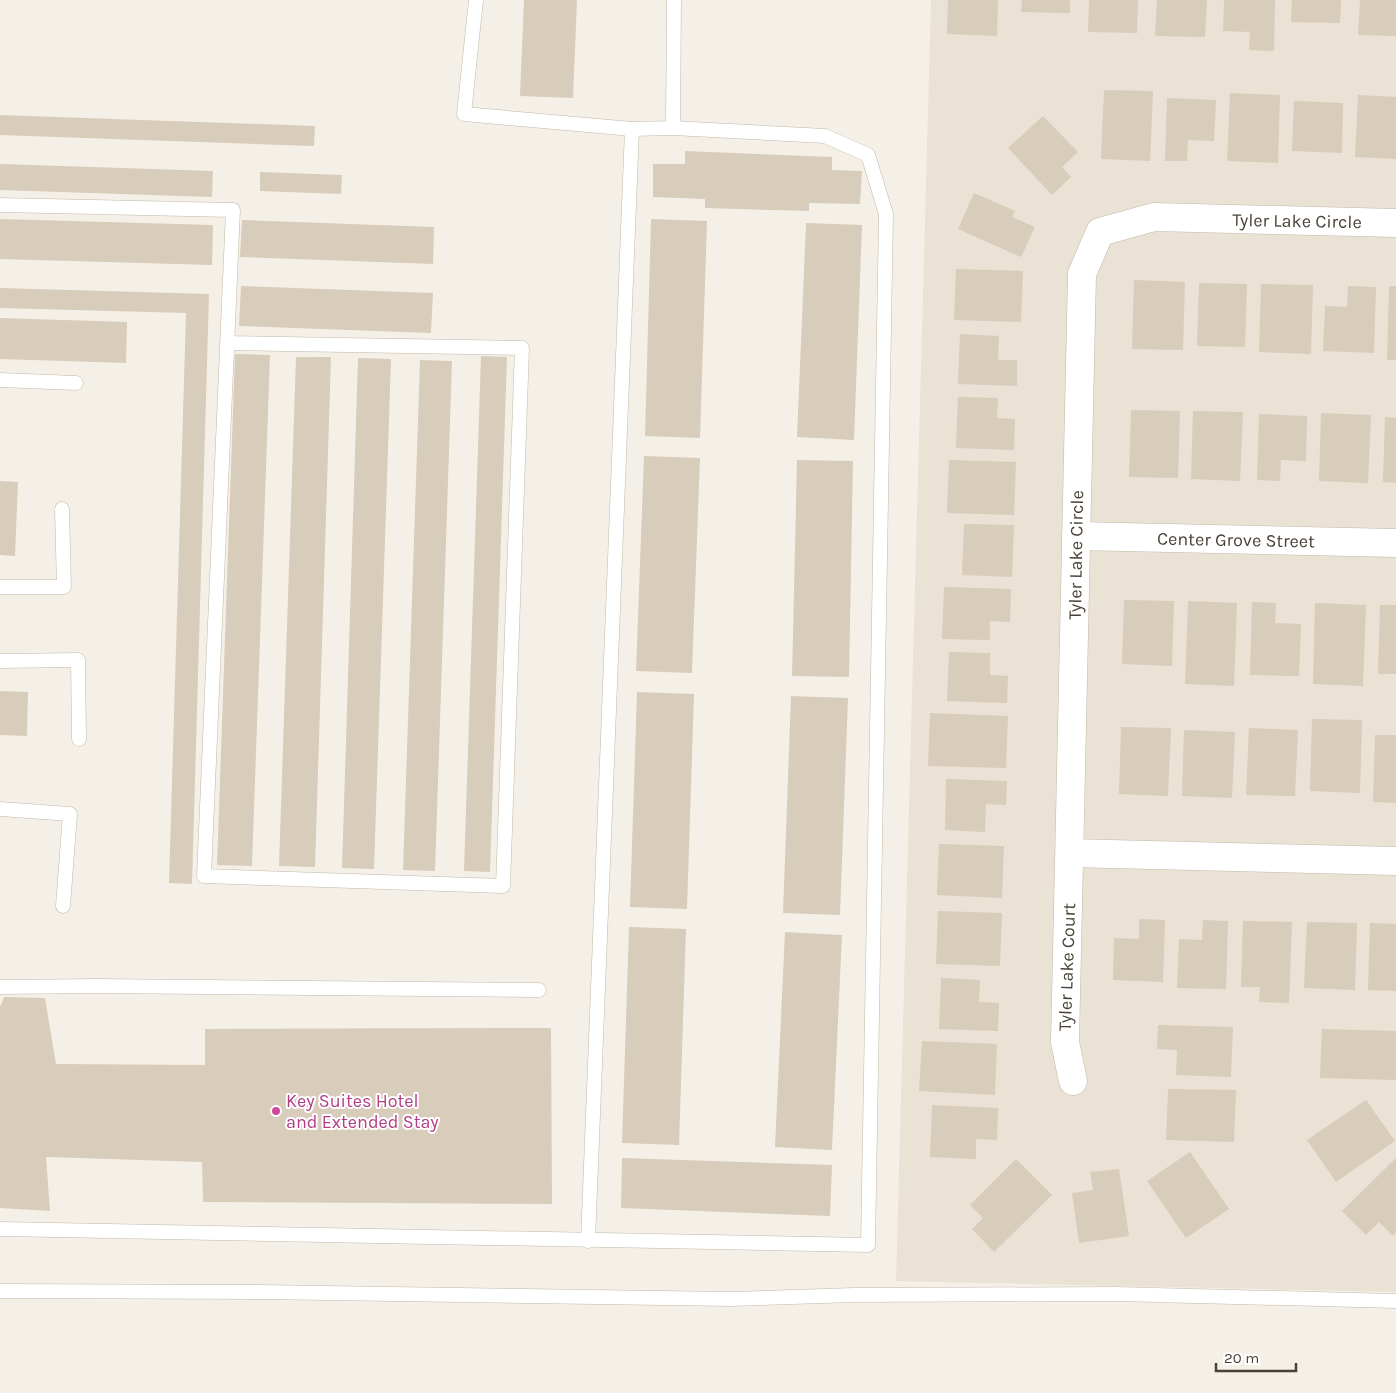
<svg xmlns="http://www.w3.org/2000/svg" width="1396" height="1393" font-family="Karla,sans-serif">
	<rect width="100%" height="100%" fill="#f5f0e7"/>
	<polygon fill="#eae2d4" points="931,0 1396,0 1396,1292 896,1281"/>
	<g fill="#d8ccbb">
		<polygon points="524,0 577,0 573,98 520,96"/>
		<polygon points="948,0 998,0 997,36 947,34"/>
		<polygon points="1022,0 1070,0 1070,13 1021,12"/>
		<polygon points="1089,0 1138,0 1137,33 1088,32"/>
		<polygon points="1157,0 1207,0 1205,37 1155,36"/>
		<polygon points="1224,0 1275,0 1274,51 1249,50 1250,32 1223,31"/>
		<polygon points="1292,0 1341,0 1340,23 1291,22"/>
		<polygon points="1360,0 1396,0 1396,36 1358,35"/>
		<polygon points="1104,90 1153,91 1150,161 1101,159"/>
		<polygon points="1230,93 1280,95 1278,163 1227,161"/>
		<polygon points="1358,95 1396,97 1396,159 1355,157"/>
		<polygon points="1167,98 1216,100 1214,141 1188,140 1187,161 1165,161"/>
		<polygon points="1294,101 1343,103 1342,153 1292,151"/>
		<polygon points="0,115 315,126 314,146 0,135"/>
		<polygon points="1043,116 1078,152 1062,167 1071,177 1052,195 1008,148"/>
		<polygon points="685,151 832,157 832,170 862,171 860,204 809,203 809,211 705,208 705,199 653,197 653,164 685,164"/>
		<polygon points="0,164 213,171 212,197 0,190"/>
		<polygon points="260,172 342,175 341,194 260,191"/>
		<polygon points="974,193 1015,211 1012,217 1035,227 1021,257 958,229"/>
		<polygon points="0,219 213,225 212,265 0,259"/>
		<polygon points="651,219 707,221 700,438 645,436"/>
		<polygon points="242,220 434,227 433,264 240,257"/>
		<polygon points="806,223 862,225 854,440 797,437"/>
		<polygon points="956,269 1023,271 1021,322 954,320"/>
		<polygon points="1134,280 1185,282 1183,350 1132,349"/>
		<polygon points="1199,283 1247,284 1245,347 1197,346"/>
		<polygon points="1261,284 1313,285 1311,354 1259,352"/>
		<polygon points="241,286 433,293 431,333 239,326"/>
		<polygon points="1348,286 1376,287 1374,353 1323,351 1325,306 1347,307"/>
		<polygon points="1389,286 1396,286 1396,360 1387,360"/>
		<polygon points="0,288 209,294 192,884 169,883 186,313 0,308"/>
		<polygon points="0,318 127,322 126,363 0,359"/>
		<polygon points="960,334 999,336 998,360 1017,360 1017,386 958,384"/>
		<polygon points="235,354 270,355 252,866 217,865"/>
		<polygon points="481,356 507,357 490,872 464,871"/>
		<polygon points="296,357 331,357 315,867 279,866"/>
		<polygon points="358,358 391,359 374,869 342,868"/>
		<polygon points="420,360 452,361 435,871 403,870"/>
		<polygon points="958,397 998,398 997,418 1015,419 1014,450 956,448"/>
		<polygon points="1131,410 1180,411 1178,478 1129,477"/>
		<polygon points="1193,411 1243,412 1240,481 1191,479"/>
		<polygon points="1321,413 1371,415 1368,483 1319,481"/>
		<polygon points="1259,414 1307,416 1306,461 1281,460 1280,481 1257,480"/>
		<polygon points="1385,417 1396,418 1396,483 1383,482"/>
		<polygon points="644,456 700,458 692,673 636,671"/>
		<polygon points="797,460 853,461 849,677 792,676"/>
		<polygon points="949,460 1016,462 1014,515 947,513"/>
		<polygon points="0,481 18,482 15,556 0,555"/>
		<polygon points="964,524 1014,525 1012,577 962,575"/>
		<polygon points="944,587 1011,589 1010,622 990,621 990,640 942,639"/>
		<polygon points="1124,600 1174,601 1172,666 1122,664"/>
		<polygon points="1188,601 1237,603 1234,686 1185,684"/>
		<polygon points="1252,602 1276,603 1275,623 1301,624 1299,676 1250,675"/>
		<polygon points="1315,603 1366,605 1363,686 1313,684"/>
		<polygon points="1380,605 1396,605 1396,674 1378,674"/>
		<polygon points="949,652 990,653 990,675 1008,676 1007,703 947,701"/>
		<polygon points="0,691 28,692 27,736 0,735"/>
		<polygon points="637,692 694,694 687,909 630,907"/>
		<polygon points="791,696 848,698 840,915 783,913"/>
		<polygon points="930,713 1008,716 1006,768 928,766"/>
		<polygon points="1312,719 1362,720 1360,793 1310,791"/>
		<polygon points="1121,727 1171,728 1168,796 1119,794"/>
		<polygon points="1249,728 1298,730 1295,796 1246,795"/>
		<polygon points="1184,730 1235,732 1232,798 1182,796"/>
		<polygon points="1375,735 1396,735 1396,803 1373,802"/>
		<polygon points="946,779 1007,781 1006,805 986,804 985,832 945,830"/>
		<polygon points="939,844 1004,846 1002,898 937,895"/>
		<polygon points="938,911 1002,913 1000,966 936,964"/>
		<polygon points="1139,919 1165,920 1163,982 1113,980 1114,938 1139,939"/>
		<polygon points="1203,920 1228,921 1226,989 1177,988 1179,939 1202,940"/>
		<polygon points="1243,921 1292,922 1289,1003 1259,1002 1260,987 1241,987"/>
		<polygon points="1307,922 1357,923 1355,990 1304,988"/>
		<polygon points="1370,923 1396,924 1396,991 1368,990"/>
		<polygon points="629,927 686,929 679,1145 622,1143"/>
		<polygon points="785,932 842,935 832,1150 775,1147"/>
		<polygon points="941,978 980,980 979,1002 999,1003 998,1031 939,1029"/>
		<polygon points="4,997 45,998 56,1064 205,1065 205,1029 551,1028 552,1204 203,1202 202,1162 46,1157 50,1211 0,1208 0,1007"/>
		<polygon points="1158,1025 1233,1027 1231,1077 1176,1075 1177,1050 1157,1049"/>
		<polygon points="1322,1029 1396,1031 1396,1080 1320,1078"/>
		<polygon points="922,1041 997,1044 995,1095 919,1091"/>
		<polygon points="1168,1089 1236,1090 1234,1142 1166,1140"/>
		<polygon points="1366,1100 1395,1141 1336,1182 1307,1140"/>
		<polygon points="932,1105 998,1108 997,1140 976,1139 976,1159 930,1157"/>
		<polygon points="1190,1152 1229,1209 1186,1238 1147,1181"/>
		<polygon points="622,1158 832,1165 830,1216 621,1208"/>
		<polygon points="1396,1158 1396,1232 1393,1236 1379,1222 1366,1235 1342,1211"/>
		<polygon points="1016,1159 1052,1195 994,1252 972,1229 983,1218 970,1205"/>
		<polygon points="1119,1169 1129,1236 1079,1243 1072,1193 1093,1190 1090,1172"/>
	</g>
	<g fill="none" stroke-linecap="round" stroke-linejoin="round">
		<g stroke="#c2b8a8" stroke-width="15">
			<g id="service">
				<polyline points="673,128 674,0"/>
				<polyline points="0,205 233,210 204,876 503,886 522,348 228,343"/>
				<polyline points="0,380 76,383"/>
				<polyline points="0,587 64,587 62,509"/>
				<polyline points="0,661 78,660 79,739"/>
				<polyline points="0,809 70,814 63,906"/>
				<polyline points="0,987 96,986 539,990"/>
				<polyline points="0,1229 868,1245 886,214 868,155 825,136 673,128 632,129 464,114 476,0"/>
				<polyline points="588,1241 632,129"/>
				<polyline points="0,1291 258,1292 731,1299 854,1295 1116,1294 1396,1301"/>
			</g>
		</g>
		<g stroke="#c2b8a8" stroke-width="29">
			<g id="minor">
				<polyline points="1076,536 1396,543"/>
				<polyline points="1070,853 1396,861"/>
				<polyline points="1073,1081 1065,1042 1082,274 1100,232 1154,217 1396,223"/>
			</g>
		</g>
		<use href="#service" stroke="#fff" stroke-width="14"/>
		<use href="#minor" stroke="#fff" stroke-width="28"/>
	</g>
	<circle fill="#d1479c" stroke="#fff" stroke-width="2" cx="276" cy="1111" r="5"/>
	<g text-anchor="middle" stroke-width="4" stroke-linejoin="round" paint-order="stroke">
		<g font-size="18" fill="#494135" stroke="#fff">
			<text transform="translate(1297 221) rotate(1)" y="6">Tyler Lake Circle</text>
			<text transform="translate(1236 540) rotate(1)" y="6">Center Grove Street</text>
			<text transform="translate(1076 555) rotate(-89)" y="6">Tyler Lake Circle</text>
			<text transform="translate(1067 967) rotate(-88)" y="6">Tyler Lake Court</text>
		</g>
		<g font-size="18" fill="#b23c85" stroke="#fff" text-anchor="start">
			<text x="286" y="1107">Key Suites Hotel<tspan x="286" dy="21">and Extended Stay</tspan></text>
		</g>
	</g>
	<path d="M1216 1363v8h80v-8" fill="none" stroke="#494135" stroke-width="2.5"/>
	<text x="1224" y="1363" font-size="15" fill="#494135" stroke="#ffffff" stroke-width="4" paint-order="stroke">20 m</text>
</svg>
